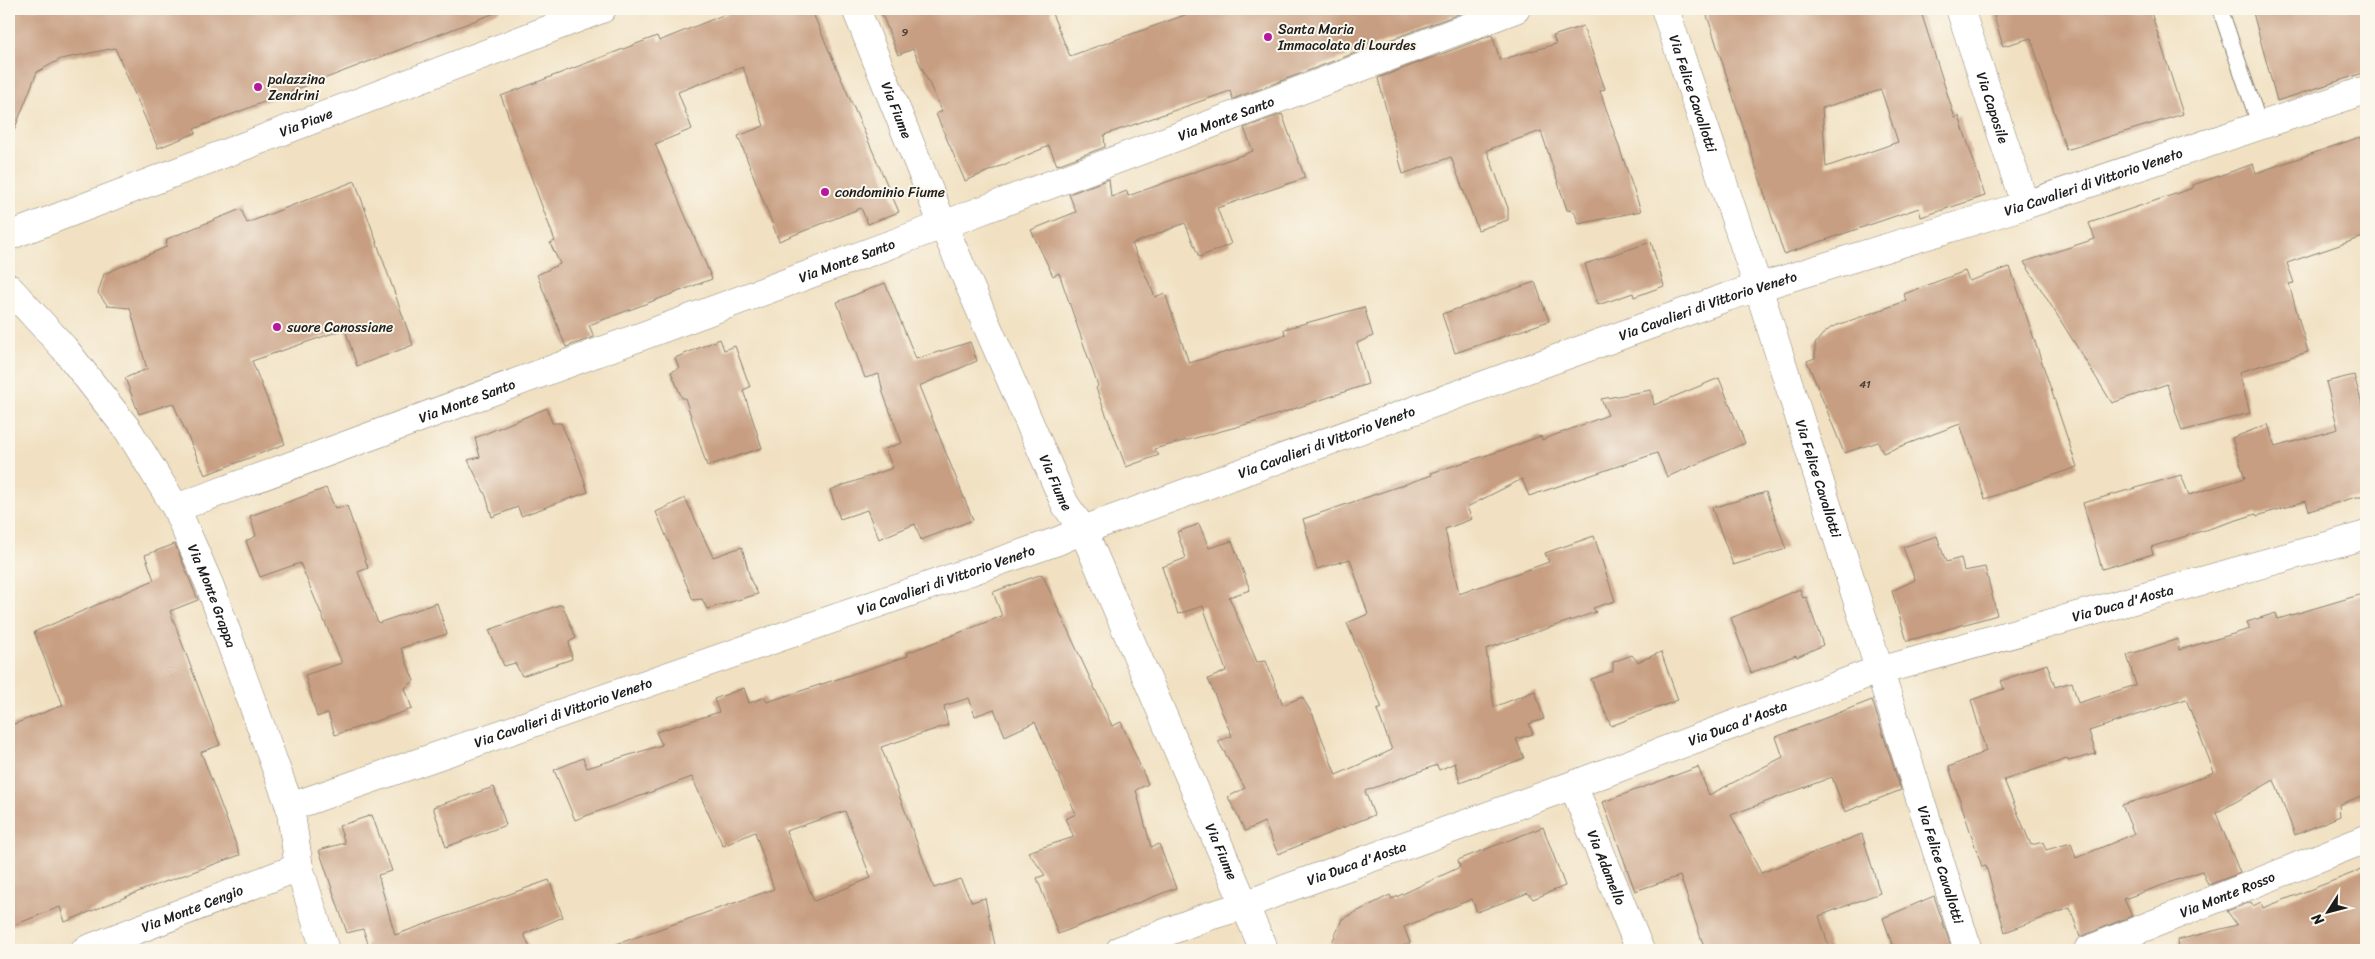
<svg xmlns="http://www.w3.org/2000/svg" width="2375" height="959" font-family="Sriracha,sans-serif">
	<rect width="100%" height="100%" fill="#fbf7ec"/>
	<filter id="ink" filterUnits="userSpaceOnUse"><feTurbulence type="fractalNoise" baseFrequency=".02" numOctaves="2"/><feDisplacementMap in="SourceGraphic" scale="10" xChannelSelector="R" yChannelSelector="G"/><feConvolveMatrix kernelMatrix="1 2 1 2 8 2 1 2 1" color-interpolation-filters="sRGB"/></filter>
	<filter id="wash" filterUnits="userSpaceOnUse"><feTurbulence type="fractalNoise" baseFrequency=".0096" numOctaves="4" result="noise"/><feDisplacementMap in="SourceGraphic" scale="20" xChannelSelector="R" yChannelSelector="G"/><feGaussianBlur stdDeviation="1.12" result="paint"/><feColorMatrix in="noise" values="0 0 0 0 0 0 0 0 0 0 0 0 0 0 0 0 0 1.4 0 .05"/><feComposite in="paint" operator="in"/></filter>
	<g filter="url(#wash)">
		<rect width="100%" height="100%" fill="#f1e1c2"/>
		<g id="blocks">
			<g fill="#c79e81" fill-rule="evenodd">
				<polygon points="9,9 500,9 500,11 194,129 196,133 158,148 115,48 61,59 37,72 11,138 9,138"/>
				<polygon points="738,9 811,9 899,212 868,224 861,208 779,241 738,136 764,126 743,67 678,92 692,129 655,144 712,279 589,325 594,337 566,347 537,275 560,264 550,243 555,241 501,96 657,36 659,41"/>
				<polygon points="880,9 1050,9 1070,56 1202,9 1472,9 1233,99 1230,91 1104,135 1105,147 1057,165 1049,146 965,181 936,114 942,111 913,49 898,55"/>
				<path d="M1705,9h215l35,109 4,-2 26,80 -64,21 -2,-9 -135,46zM1881,90l17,52 -72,25 -4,-59z"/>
				<polygon points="1992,9 2150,9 2183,114 2066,150 2031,38 2003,46"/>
				<polygon points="2252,9 2366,9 2366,72 2277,101"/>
				<polygon points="1583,26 1605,89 1600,91 1641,211 1579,224 1574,211 1567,210 1541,131 1487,150 1508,208 1508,220 1478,230 1451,157 1403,174 1378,78 1492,35 1500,60 1556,44 1553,36"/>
				<polygon points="1282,114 1305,178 1217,208 1231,244 1199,257 1185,223 1132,244 1155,297 1165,293 1189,363 1285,335 1284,329 1364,307 1373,336 1357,343 1368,384 1255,422 1154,449 1159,455 1126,467 1096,388 1098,386 1059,273 1053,276 1031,230 1076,212 1069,194 1109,179 1111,197 1127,191 1128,196 1253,151 1244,128"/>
				<polygon points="2360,137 2366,158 2366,236 2287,263 2294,283 2289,284 2308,352 2239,372 2250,413 2182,431 2167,384 2112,403 2024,262 2095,239 2089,223 2193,188 2193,185 2253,164 2256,173"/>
				<polygon points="355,181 413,345 357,366 345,329 252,361 285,444 205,475 173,403 139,414 125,378 147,369 130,308 108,306 98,293 104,274 166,247 167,239 241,209 247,223"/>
				<polygon points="1651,242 1664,286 1634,297 1633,293 1598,305 1585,264"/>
				<polygon points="2010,267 2077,467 1985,499 1960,424 1883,453 1878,442 1844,453 1807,361 1815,358 1815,344 1822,335 1832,327 1906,301 1904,294 1965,271 1969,281"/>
				<polygon points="1535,282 1549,321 1455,353 1442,314"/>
				<polygon points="885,283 916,359 970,342 977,361 919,386 973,520 921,540 915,524 879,539 867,510 840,519 830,490 893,468 885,449 902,443 883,393 879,374 865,378 837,302"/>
				<polygon points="720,339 724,350 735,346 750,387 743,390 762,448 707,466 685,398 682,398 671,372 679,368 675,358"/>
				<polygon points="2354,375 2366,419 2366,497 2356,497 2309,511 2306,501 2257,516 2256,514 2151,547 2153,554 2102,569 2083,503 2181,475 2189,495 2245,478 2232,438 2268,424 2275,447 2338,429 2326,382"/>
				<polygon points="1719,378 1745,443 1667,477 1657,453 1529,496 1522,479 1467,507 1472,519 1445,529 1459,594 1549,562 1545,553 1594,536 1615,601 1593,608 1596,612 1486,649 1494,707 1535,691 1544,719 1529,724 1533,734 1516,739 1524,758 1460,783 1455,763 1439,770 1437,765 1365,791 1374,815 1278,854 1264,822 1245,831 1228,797 1245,788 1218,741 1232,736 1208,679 1226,671 1203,606 1178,614 1162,567 1186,558 1177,532 1199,524 1209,548 1232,541 1250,590 1229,597 1257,662 1266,661 1283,705 1302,697 1313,715 1336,775 1392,750 1377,710 1382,708 1347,623 1368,614 1350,559 1317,569 1303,519 1432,475 1431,473 1506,449 1541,436 1542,440 1608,415 1601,399 1651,390 1654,405"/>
				<polygon points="547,408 552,423 561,423 578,462 588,492 521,516 518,507 492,517 486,496 468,460 480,457 475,438"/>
				<polygon points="326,488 335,508 347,506 368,568 358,572 378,623 437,603 447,634 401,648 414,681 405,688 412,709 335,735 328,713 317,717 305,675 342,663 300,563 260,577 246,541 256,536 250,516"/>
				<polygon points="1766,492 1786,549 1733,565 1712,508"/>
				<polygon points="685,498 713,557 742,547 751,581 758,594 707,609 702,599 693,600 656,512"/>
				<polygon points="1937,536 1946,562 1961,558 1964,571 1985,567 1997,615 1907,641 1892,591 1915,580 1903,547"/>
				<polygon points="175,544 198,600 170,611 220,745 201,752 240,855 145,889 65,922 60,907 9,927 9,726 63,705 34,632 154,580 145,555"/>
				<path d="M1042,574l70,152 9,-4 27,62 -12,6 15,57 8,-3 17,44 -118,46 -21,-56 8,-3 -17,-23 46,-15 -9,-18 11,-5 -41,-92 -30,14 -11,-27 -19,7 -6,-18 -25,8 4,19 -67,22 53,141 26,-9 12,23 13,-4 11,52h-384l-1,-4 163,-57 -19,-57 -32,14 -31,-69 -117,43 -21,-50 29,-12 4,10 75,-23 -6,-13 63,-20 -5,-13 30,-11 5,15 16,-6 2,5 141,-46 -1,-3 95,-37 -9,-24zM845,811l26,67 -57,23 -28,-70z"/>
				<polygon points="1800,589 1803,598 1806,597 1823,645 1797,657 1796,655 1751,673 1731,618"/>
				<path d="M2366,593v201l-27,11 1,11 -45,19 -21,-55 -58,33 24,60 -32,12 -6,-14 -78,28 8,17 -52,21 -10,-29 -65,24 -19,-66 -4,1 -33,-100 37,-16 -15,-51 33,-11 -3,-8 46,-17 8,23 17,-5 6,21 58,-18 -9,-30 51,-16 1,11 71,-21 -3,-7 29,-9 2,6zM2186,699l28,73 -46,19 -46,14 12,29 -58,24 -5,-15 -25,7 -3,-8 -12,3 -27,-65 63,-21 1,2 28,-7 -7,-23z"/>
				<polygon points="562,604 576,638 569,642 572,659 522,676 515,663 504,666 489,630"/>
				<polygon points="1661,652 1678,700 1611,726 1591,679 1613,671 1613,662 1632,655 1638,662"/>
				<polygon points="1872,700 1901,790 1845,812 1832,777 1731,815 1761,873 1862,834 1880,893 1819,916 1830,950 1705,950 1680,876 1635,891 1603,802 1698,767 1709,795 1783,757 1776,737"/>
				<polygon points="494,787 506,825 446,847 433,807"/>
				<polygon points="372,815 392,871 378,875 395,935 549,880 563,917 524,934 531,950 367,950 366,944 368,943 363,929 347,933 319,850 345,843 339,826"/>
				<polygon points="1543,827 1565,886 1533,899 1528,893 1477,912 1472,899 1404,927 1410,943 1395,950 1329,950 1342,919 1390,895 1392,899 1460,867 1458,860"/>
				<polygon points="2366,868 2366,950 2179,950 2178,940 2237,925 2227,911 2251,902 2253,906 2261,902 2263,908"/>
				<polygon points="1934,896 1952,950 1894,950 1883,918"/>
			</g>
		</g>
	</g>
	<g filter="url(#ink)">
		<use href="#blocks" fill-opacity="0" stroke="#867e6f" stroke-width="1"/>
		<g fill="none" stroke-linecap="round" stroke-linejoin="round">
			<g stroke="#867e6f" stroke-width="17">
				<polyline id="service" points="2220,9 2260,126"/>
			</g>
			<g stroke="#867e6f" stroke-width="29">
				<g id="minor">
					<path id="s1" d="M856,9l87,216 122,279 18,26 181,420"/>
					<path id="s2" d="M1665,9l93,278 210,663"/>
					<path id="s3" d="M1960,9l65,196"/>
					<path id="s4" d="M9,288l55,60 64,82 48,78 34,78 80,221 9,60 26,83"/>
					<path id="s5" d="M176,508l767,-283 573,-216"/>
					<path id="s6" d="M1573,785l67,165"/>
					<path id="s7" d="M290,807l768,-266 25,-11 644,-233 298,-92 341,-115"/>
					<path id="s8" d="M85,950l214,-83"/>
					<path id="s9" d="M1120,950l86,-33 40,-12 39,-16 288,-104 305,-115 12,-2 476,-133"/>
					<path id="s10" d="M2088,950l278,-111"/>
				</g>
			</g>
			<g stroke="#867e6f" stroke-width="29">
				<g id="tertiary">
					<path id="s11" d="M9,236l593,-227"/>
				</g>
			</g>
			<use href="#service" stroke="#fff" stroke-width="15"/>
			<use href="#minor" stroke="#fff" stroke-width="28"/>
			<use href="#tertiary" stroke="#fff" stroke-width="28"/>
		</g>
	</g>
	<g fill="#b5179e" stroke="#fbf7ec" stroke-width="2">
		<circle cx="1268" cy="37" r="5"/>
		<circle cx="258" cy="87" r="5"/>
		<circle cx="825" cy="192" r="5"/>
		<circle cx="277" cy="327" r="5"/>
	</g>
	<g text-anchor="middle" stroke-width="4" stroke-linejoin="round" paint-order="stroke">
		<g font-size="11" fill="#473c35">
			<text x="905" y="36">9</text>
			<text x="1865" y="388">41</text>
		</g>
		<g font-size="14" fill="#1c1c1c" stroke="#fbf7ec" text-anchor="start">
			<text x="1278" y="34">Santa Maria<tspan x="1278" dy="16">Immacolata di Lourdes</tspan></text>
			<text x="268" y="84">palazzina<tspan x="268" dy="16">Zendrini</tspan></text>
			<text x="835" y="197">condominio Fiume</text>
			<text x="287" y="332">suore Canossiane</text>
		</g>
		<g font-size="14" fill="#1c1c1c" stroke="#fbf7ec">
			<text dy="5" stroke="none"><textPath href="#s2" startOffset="89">Via Felice Cavallotti</textPath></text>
			<text dy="5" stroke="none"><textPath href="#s3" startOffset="104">Via Caposile</textPath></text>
			<text dy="5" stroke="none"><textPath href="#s1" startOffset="109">Via Fiume</textPath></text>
			<text dy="5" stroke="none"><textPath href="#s5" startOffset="1120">Via Monte Santo</textPath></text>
			<text dy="5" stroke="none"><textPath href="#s11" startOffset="318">Via Piave</textPath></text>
			<text dy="5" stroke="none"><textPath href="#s7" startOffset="1909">Via Cavalieri di Vittorio Veneto</textPath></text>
			<text dy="5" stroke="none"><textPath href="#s5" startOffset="715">Via Monte Santo</textPath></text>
			<text dy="5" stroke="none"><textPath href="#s7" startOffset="1504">Via Cavalieri di Vittorio Veneto</textPath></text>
			<text dy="5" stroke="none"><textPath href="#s5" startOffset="310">Via Monte Santo</textPath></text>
			<text dy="5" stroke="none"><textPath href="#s7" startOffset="1099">Via Cavalieri di Vittorio Veneto</textPath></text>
			<text dy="5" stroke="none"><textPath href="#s2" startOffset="494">Via Felice Cavallotti</textPath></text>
			<text dy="5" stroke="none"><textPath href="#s1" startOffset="514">Via Fiume</textPath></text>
			<text dy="5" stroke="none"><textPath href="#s7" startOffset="694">Via Cavalieri di Vittorio Veneto</textPath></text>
			<text dy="5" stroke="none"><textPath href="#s4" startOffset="372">Via Monte Grappa</textPath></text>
			<text dy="5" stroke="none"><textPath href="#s9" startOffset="1062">Via Duca d'Aosta</textPath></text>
			<text dy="5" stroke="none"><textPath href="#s7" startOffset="289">Via Cavalieri di Vittorio Veneto</textPath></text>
			<text dy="5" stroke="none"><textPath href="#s9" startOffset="658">Via Duca d'Aosta</textPath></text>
			<text dy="5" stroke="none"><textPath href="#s1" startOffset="919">Via Fiume</textPath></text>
			<text dy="5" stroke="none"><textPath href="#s9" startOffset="252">Via Duca d'Aosta</textPath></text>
			<text dy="5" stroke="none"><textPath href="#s2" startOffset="899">Via Felice Cavallotti</textPath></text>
			<text dy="5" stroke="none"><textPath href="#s6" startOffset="89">Via Adamello</textPath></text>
			<text dy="5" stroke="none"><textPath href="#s10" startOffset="150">Via Monte Rosso</textPath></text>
			<text dy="5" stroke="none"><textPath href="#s8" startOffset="115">Via Monte Cengio</textPath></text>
		</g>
	</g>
	<rect width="2375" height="959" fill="none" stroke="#fbf7ec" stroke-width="30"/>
	<g transform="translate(2328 912) rotate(234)" stroke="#fbf7ec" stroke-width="4" paint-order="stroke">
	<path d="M0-4L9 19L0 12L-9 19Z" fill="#1c1c1c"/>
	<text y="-8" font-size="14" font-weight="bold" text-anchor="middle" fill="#1c1c1c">N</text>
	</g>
</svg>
